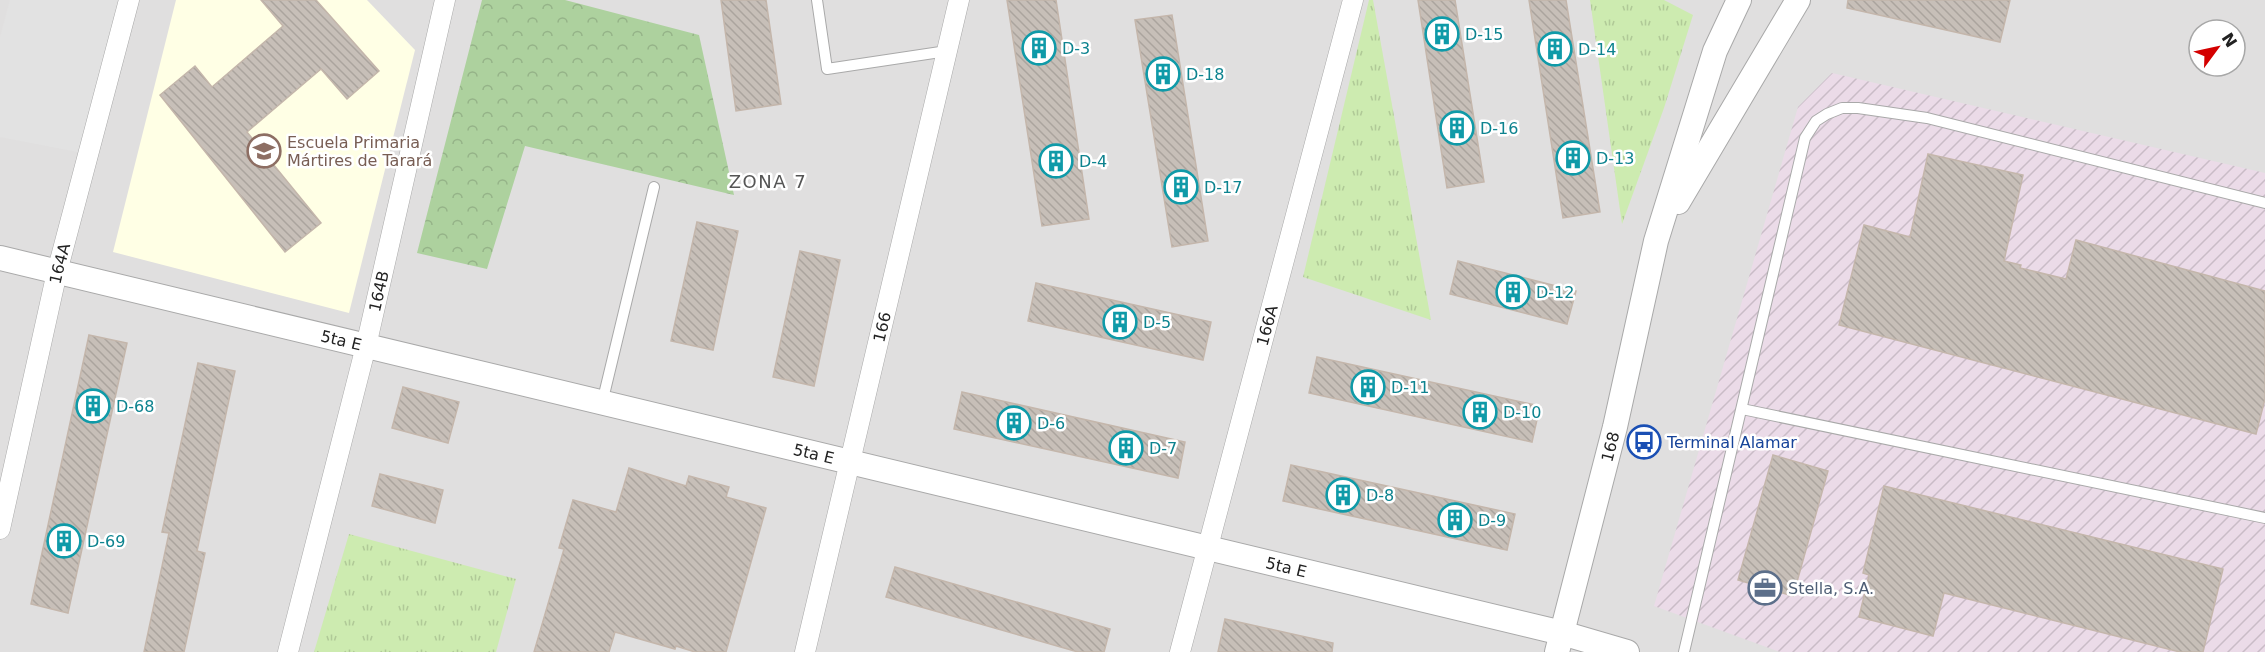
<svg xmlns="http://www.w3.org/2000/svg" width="2265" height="652" font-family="'DejaVu Sans',sans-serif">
	<defs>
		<pattern id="industrial-furrows" width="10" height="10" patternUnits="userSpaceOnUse" patternTransform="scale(1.5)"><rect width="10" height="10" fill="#ebdbe8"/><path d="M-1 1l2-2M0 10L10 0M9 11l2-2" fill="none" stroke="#c9bcc7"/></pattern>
		<pattern id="grass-tufts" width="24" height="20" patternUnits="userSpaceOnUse" patternTransform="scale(1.5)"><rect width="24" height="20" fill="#cdebb0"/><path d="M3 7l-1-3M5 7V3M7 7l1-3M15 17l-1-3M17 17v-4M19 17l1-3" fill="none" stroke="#b0c997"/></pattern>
		<pattern id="forest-crowns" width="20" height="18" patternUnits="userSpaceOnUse" patternTransform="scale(1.5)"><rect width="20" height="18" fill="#add19e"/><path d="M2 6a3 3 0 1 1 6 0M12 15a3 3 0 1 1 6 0" fill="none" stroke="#95b388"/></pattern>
		<pattern id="building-back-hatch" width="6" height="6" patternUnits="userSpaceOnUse" patternTransform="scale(1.5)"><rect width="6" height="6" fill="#c7bfb8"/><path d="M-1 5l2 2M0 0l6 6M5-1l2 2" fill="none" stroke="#aba49e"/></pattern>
	</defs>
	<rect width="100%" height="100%" fill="#f2efe9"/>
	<path fill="#e0dfdf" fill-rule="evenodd" d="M0,0h2265v652h-2265zM2199,30h36v36h-36z"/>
	<polygon fill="url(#industrial-furrows)" points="1832,73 2265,173 2265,652 1780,652 1654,606 1798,107"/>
	<polygon fill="#ffffe5" points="176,0 367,0 415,50 349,313 113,252"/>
	<g fill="url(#grass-tufts)">
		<polygon points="1369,0 1373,0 1431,320 1303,277"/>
		<polygon points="1590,0 1664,0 1693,15 1664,108 1622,224"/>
		<polygon points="349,534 516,579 496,652 314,652"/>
	</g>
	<polygon fill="url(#forest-crowns)" points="482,0 565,0 699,35 734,195 525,146 487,269 417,253"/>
	<polygon fill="#e2e2e2" points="10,0 129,0 88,154 0,137 0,37"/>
	<g fill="url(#building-back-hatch)" stroke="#c4b6ab" stroke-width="1.5">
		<polygon points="261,0 316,0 379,71 347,99 321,69 247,132 321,223 285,252 160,95 195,66 212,87 283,26"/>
		<polygon points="721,0 766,0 781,104 736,111"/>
		<polygon points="1007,0 1056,0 1089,219 1042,226"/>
		<polygon points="1418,0 1455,0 1484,182 1447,188"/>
		<polygon points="1529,0 1566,0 1600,212 1563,218"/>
		<polygon points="1848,0 2010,0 2000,42 1847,8"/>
		<polygon points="1172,15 1208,241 1172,247 1135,20"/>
		<polygon points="1928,154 2023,175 2004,261 2021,265 2020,268 2066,279 2076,240 2265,291 2265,399 2256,434 1839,325 1864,225 1910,237"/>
		<polygon points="697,222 738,231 713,350 671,341"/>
		<polygon points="800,251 840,260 814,386 773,377"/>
		<polygon points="1458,261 1576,291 1567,324 1450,294"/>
		<polygon points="1036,283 1211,322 1203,360 1028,321"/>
		<polygon points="89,335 127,343 68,613 31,604"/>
		<polygon points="1317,357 1540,406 1532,442 1309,393"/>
		<polygon points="198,363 235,371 197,551 205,553 184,652 144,652 169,533 162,532"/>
		<polygon points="403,387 459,402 448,443 392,428"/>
		<polygon points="962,392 1185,442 1178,478 954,429"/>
		<polygon points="1773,455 1828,471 1793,596 1738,580"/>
		<polygon points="1291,465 1515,514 1507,550 1283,501"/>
		<polygon points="629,468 686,486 689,476 729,487 726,497 766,508 726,652 695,652 676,646 675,649 615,632 609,652 534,652 564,549 559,548 573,500 616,512"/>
		<polygon points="380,474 443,490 435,523 372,506"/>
		<polygon points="1884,486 2223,569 2203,652 2180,652 1944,593 1933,636 1859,617 1869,575 1863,573"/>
		<polygon points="895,567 1110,629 1104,652 1078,652 886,597"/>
		<polygon points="1225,619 1333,643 1332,652 1218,652"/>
	</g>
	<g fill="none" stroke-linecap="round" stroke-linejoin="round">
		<g stroke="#a9a9a9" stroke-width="12">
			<g id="service">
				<polyline points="817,0 827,69 947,51"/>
				<polyline points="602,403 654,187"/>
				<polyline points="1742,409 2265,518"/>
				<polyline points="1684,652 1805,138 1816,121 1827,114 1842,108 1858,108 1927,118 2265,203"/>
			</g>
		</g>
		<g stroke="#a9a9a9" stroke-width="21">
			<g id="minor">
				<path id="s1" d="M0,529l57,-257 72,-272"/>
				<path id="s2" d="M288,652l78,-306 79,-346"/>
				<path id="s3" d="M805,652l154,-652"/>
				<path id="s4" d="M1180,652l173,-652"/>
			</g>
		</g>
		<g stroke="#a9a9a9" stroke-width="26">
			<g id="tertiary">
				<polyline points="1678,202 1798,0"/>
				<path id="s5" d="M0,258l1562,375 65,19"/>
				<path id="s6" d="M1557,652l58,-225 41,-186 59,-190 24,-51"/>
			</g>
		</g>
		<use href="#service" stroke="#fff" stroke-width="10"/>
		<use href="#minor" stroke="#fff" stroke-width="20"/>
		<use href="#tertiary" stroke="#fff" stroke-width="24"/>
	</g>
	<defs>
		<g id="building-ring" transform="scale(1.725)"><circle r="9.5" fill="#fff" stroke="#0f9aa8" stroke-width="1.5"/><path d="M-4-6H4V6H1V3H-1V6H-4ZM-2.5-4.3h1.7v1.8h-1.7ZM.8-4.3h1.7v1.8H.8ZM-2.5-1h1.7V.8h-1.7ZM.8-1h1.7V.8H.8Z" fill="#0f9aa8"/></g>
		<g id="school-ring" transform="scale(1.725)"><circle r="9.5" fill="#fff" stroke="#8d6e63" stroke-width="1.5"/><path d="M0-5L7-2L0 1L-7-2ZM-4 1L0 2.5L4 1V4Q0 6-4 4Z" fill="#8d6e63"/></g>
		<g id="bus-ring" transform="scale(1.725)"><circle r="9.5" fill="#fff" stroke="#1a4fb4" stroke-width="1.5"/><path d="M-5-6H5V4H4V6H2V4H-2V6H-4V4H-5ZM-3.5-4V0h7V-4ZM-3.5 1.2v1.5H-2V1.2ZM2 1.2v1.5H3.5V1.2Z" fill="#1a4fb4"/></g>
		<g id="office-ring" transform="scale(1.725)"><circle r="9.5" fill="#fff" stroke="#5c6f8a" stroke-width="1.5"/><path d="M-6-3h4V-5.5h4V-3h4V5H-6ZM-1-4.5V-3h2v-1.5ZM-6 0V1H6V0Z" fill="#5c6f8a"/></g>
	</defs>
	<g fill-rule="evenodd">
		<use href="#building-ring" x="1442" y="34"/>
		<use href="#building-ring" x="1039" y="48"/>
		<use href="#building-ring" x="1555" y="49"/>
		<use href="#building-ring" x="1163" y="74"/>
		<use href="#building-ring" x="1457" y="128"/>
		<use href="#school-ring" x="264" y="151"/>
		<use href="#building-ring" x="1573" y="158"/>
		<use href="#building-ring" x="1056" y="161"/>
		<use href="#building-ring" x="1181" y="187"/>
		<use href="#building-ring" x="1513" y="292"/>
		<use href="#building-ring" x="1120" y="322"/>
		<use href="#building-ring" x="1368" y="387"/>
		<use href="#building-ring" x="93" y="406"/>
		<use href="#building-ring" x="1480" y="412"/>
		<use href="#building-ring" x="1014" y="423"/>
		<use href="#bus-ring" x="1644" y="442"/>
		<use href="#building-ring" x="1126" y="448"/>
		<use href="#building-ring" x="1343" y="495"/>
		<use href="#building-ring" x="1455" y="520"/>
		<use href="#building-ring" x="64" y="541"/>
		<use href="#office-ring" x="1765" y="588"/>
	</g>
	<g text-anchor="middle" stroke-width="5" stroke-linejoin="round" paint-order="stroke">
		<g font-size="16" fill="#0d838f" stroke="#fff" text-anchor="start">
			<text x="1465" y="40">D-15</text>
			<text x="1062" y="54">D-3</text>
			<text x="1578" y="55">D-14</text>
			<text x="1186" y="80">D-18</text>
			<text x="1480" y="134">D-16</text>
			<text x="1596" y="164">D-13</text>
			<text x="1079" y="167">D-4</text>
			<text x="1204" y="193">D-17</text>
			<text x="1536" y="298">D-12</text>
			<text x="1143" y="328">D-5</text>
			<text x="1391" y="393">D-11</text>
			<text x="116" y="412">D-68</text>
			<text x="1503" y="418">D-10</text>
			<text x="1037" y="429">D-6</text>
			<text x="1149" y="454">D-7</text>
			<text x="1366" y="501">D-8</text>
			<text x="1478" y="526">D-9</text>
			<text x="87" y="547">D-69</text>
		</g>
		<g font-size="16" fill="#785e54" stroke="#fff" text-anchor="start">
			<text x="287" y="148">Escuela Primaria<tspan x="287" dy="18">Mártires de Tarará</tspan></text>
		</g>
		<g font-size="16" fill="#222" stroke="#fff">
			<text dy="6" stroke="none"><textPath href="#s1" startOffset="272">164A</textPath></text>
			<text dy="6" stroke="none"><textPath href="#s2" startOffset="372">164B</textPath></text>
			<text dy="6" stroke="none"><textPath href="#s3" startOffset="334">166</textPath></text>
			<text dy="6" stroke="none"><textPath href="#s4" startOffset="338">166A</textPath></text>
			<text dy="6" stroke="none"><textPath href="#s5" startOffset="351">5ta E</textPath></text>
			<text dy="6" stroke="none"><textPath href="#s6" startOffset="212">168</textPath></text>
			<text dy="6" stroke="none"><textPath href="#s5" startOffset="837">5ta E</textPath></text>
			<text dy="6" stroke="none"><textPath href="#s5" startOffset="1323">5ta E</textPath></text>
		</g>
		<g font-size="16" fill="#164399" stroke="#fff" text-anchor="start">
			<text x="1667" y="448">Terminal Alamar</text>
		</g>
		<g font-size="16" fill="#4e5e75" stroke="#fff" text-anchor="start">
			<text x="1788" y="594">Stella, S.A.</text>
		</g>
		<g font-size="18" letter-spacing="1.5" fill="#555" stroke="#fff">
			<text x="768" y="188">ZONA 7</text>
		</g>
	</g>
	<g transform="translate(2217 48) rotate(57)"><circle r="28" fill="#ffffff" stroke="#a7a7a7" stroke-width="1.5"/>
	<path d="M0-4.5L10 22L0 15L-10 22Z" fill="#d40000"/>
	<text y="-9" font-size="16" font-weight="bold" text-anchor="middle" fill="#222222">N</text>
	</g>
</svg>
